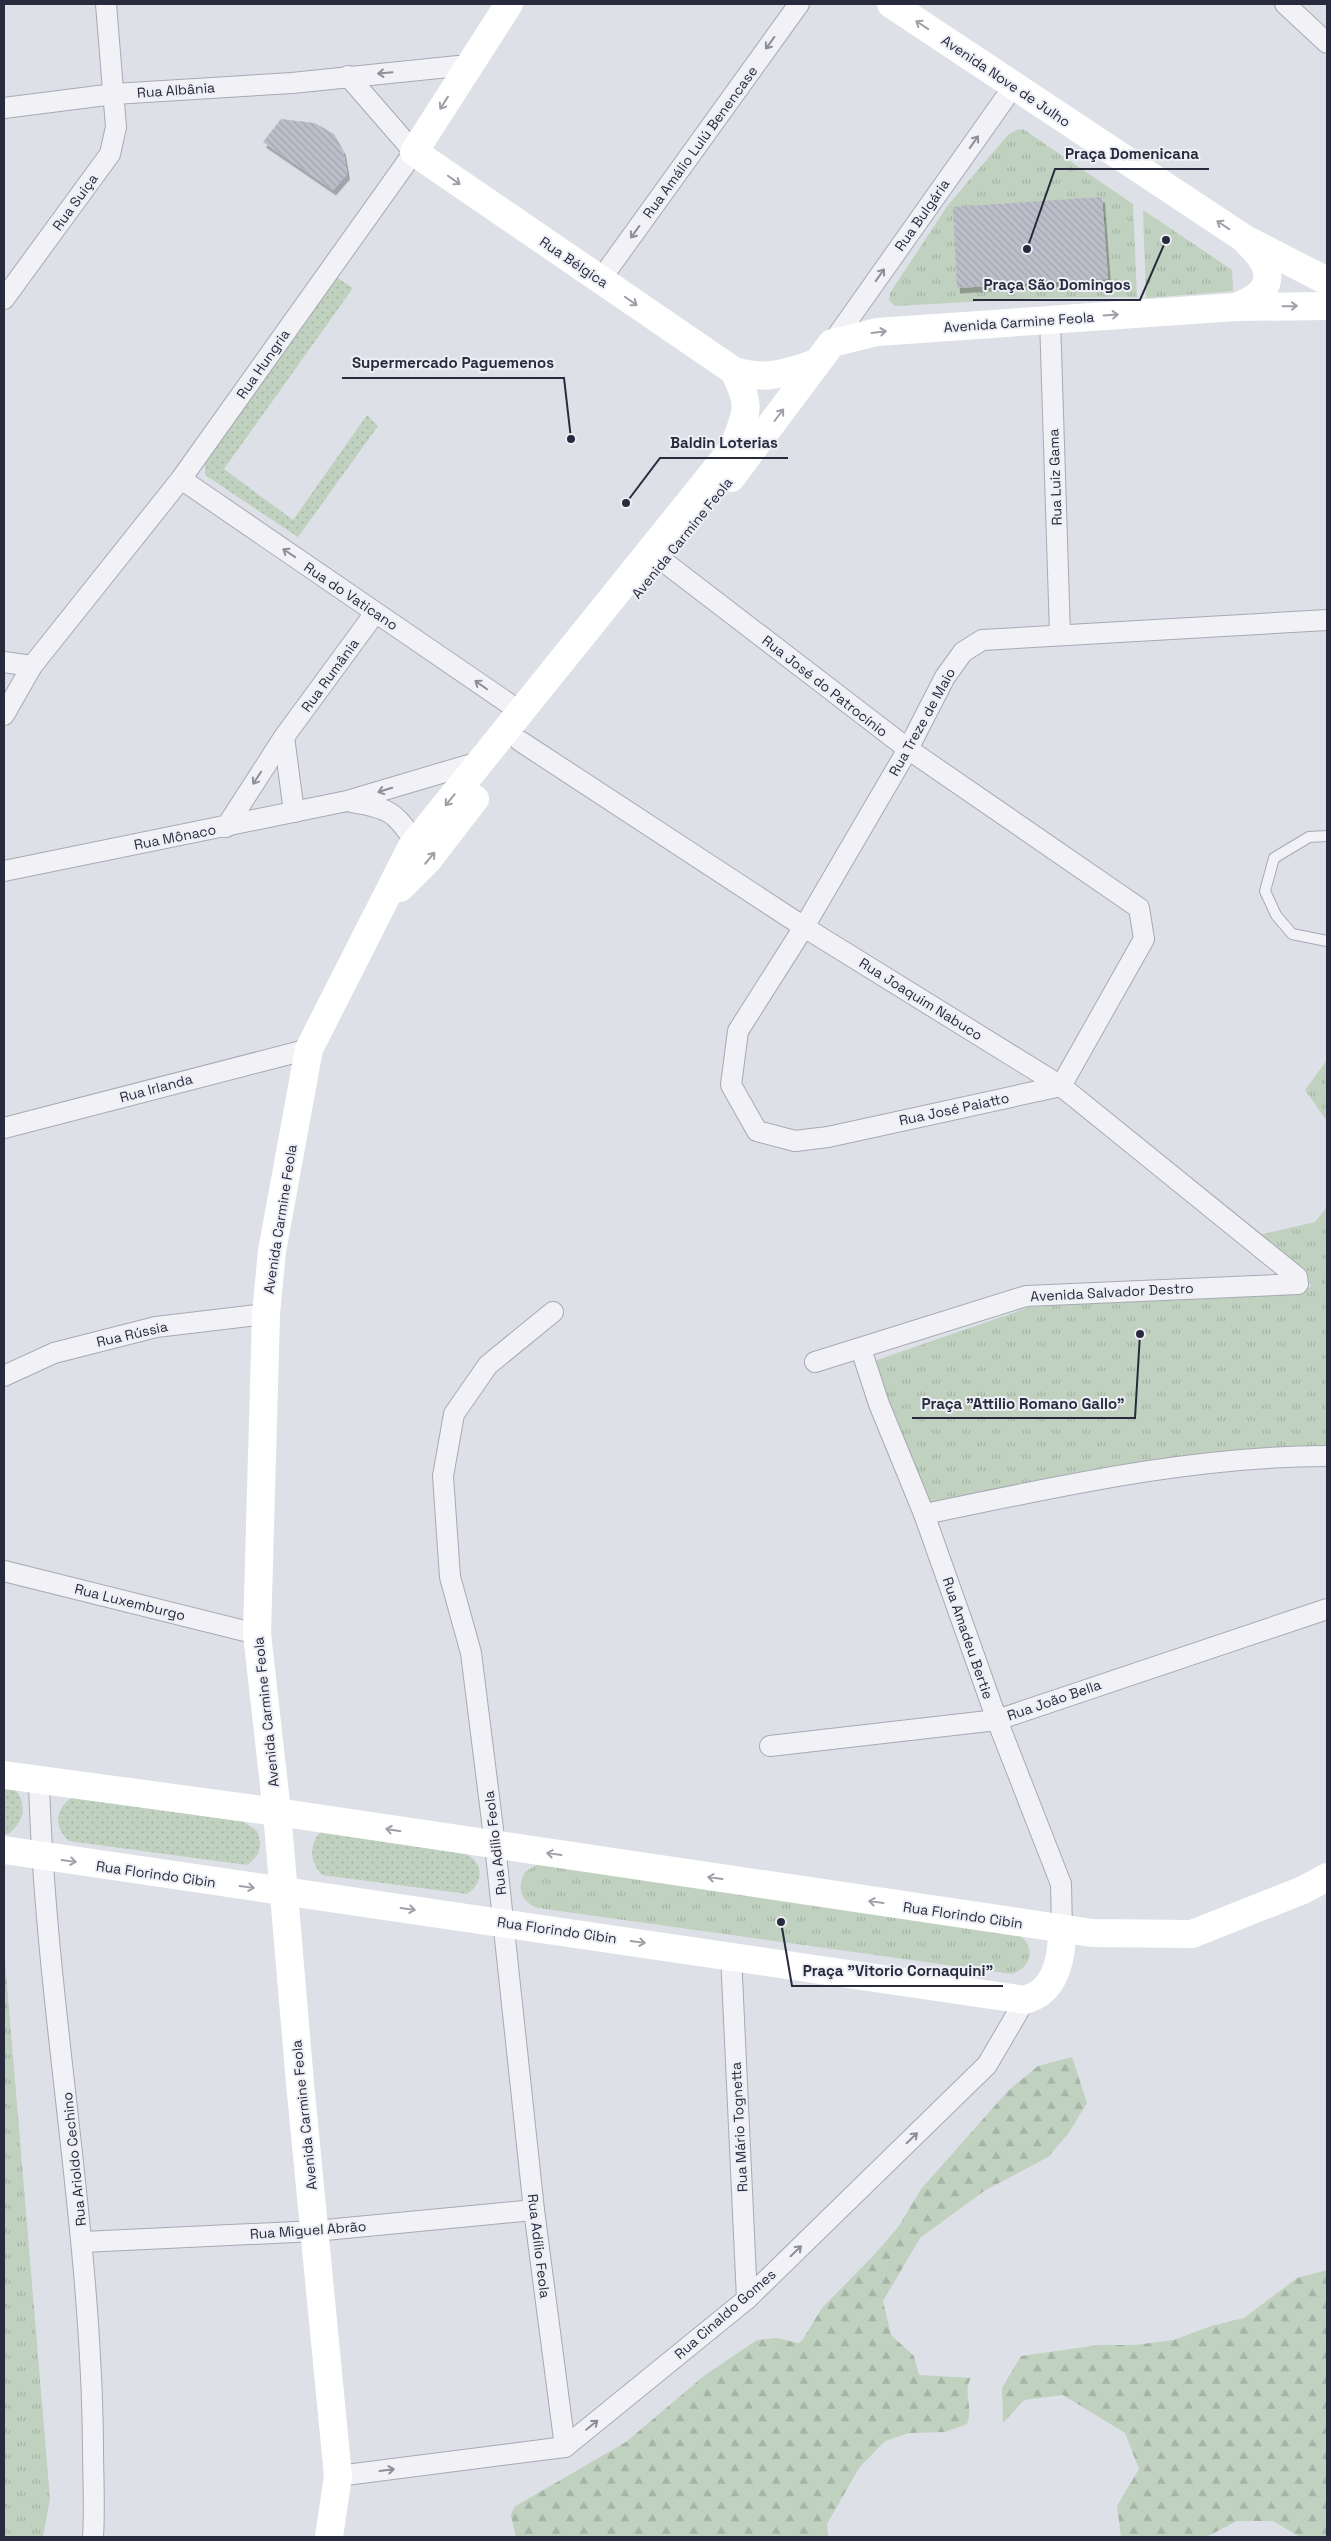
<svg xmlns="http://www.w3.org/2000/svg" width="1331" height="2541" font-family="'Space Grotesk',sans-serif">
	<defs>
		<pattern id="grass-dots" width="8" height="8" patternUnits="userSpaceOnUse" patternTransform="scale(1.25)"><rect width="8" height="8" fill="#c0d1bf"/><path d="M2 2h.1M6 6h.1" fill="none" stroke="#a5b4a5" stroke-width="1.8" stroke-linecap="round"/></pattern>
		<pattern id="forest-firs" width="22" height="20" patternUnits="userSpaceOnUse" patternTransform="scale(1.25)"><rect width="22" height="20" fill="#c0d1bf"/><path d="M5 1l3.5 6h-7zM16 11l3.5 6h-7z" fill="#a5b4a5"/></pattern>
		<pattern id="park-tufts" width="24" height="20" patternUnits="userSpaceOnUse" patternTransform="scale(1.25)"><rect width="24" height="20" fill="#c0d1bf"/><path d="M3 7l-1-3M5 7V3M7 7l1-3M15 17l-1-3M17 17v-4M19 17l1-3" fill="none" stroke="#a5b4a5"/></pattern>
		<pattern id="building-back-hatch" width="6" height="6" patternUnits="userSpaceOnUse" patternTransform="scale(1.25)"><rect width="6" height="6" fill="#bcbeca"/><path d="M-1 5l2 2M0 0l6 6M5-1l2 2" fill="none" stroke="#a2a3af"/></pattern>
		<filter id="shadow"><feDropShadow dx="3" dy="5.5" stdDeviation="0" flood-color="#0004"/></filter>
	</defs>
	<rect width="100%" height="100%" fill="#dee0e7"/>
	<g fill="url(#grass-dots)">
		<polygon points="333,275 353,288 224,469 293,520 367,415 378,426 298,537 205,475 205,462"/>
		<path d="M4,1785l9,1c14,17 13,35 -5,48h-4z"/>
		<path d="M73,1797l171,25 13,9c6,15 3,25 -10,34l-178,-24c-16,-14 -14,-33 4,-44z"/>
		<path d="M321,1831l144,22c19,10 19,30 2,41l-145,-19c-13,-14 -13,-30 -1,-44z"/>
	</g>
	<g fill="url(#forest-firs)">
		<path d="M1072,2057l15,46 -19,31 -20,23 -64,34 -64,47 -37,63 8,34 23,21 5,19 52,3c-9,14 3,30 -4,46l-22,8 -36,1 -24,8 -26,27 -32,56 1,13h-312l-5,-21 3,-9 112,-65 79,-67 52,-35 19,-2 23,5 4,-4 19,-31 53,-54 24,-28 22,-37 87,-98 30,-25z"/>
		<polygon points="1327,2270 1327,2537 1300,2537 1273,2521 1237,2521 1206,2537 1121,2537 1117,2506 1139,2469 1125,2433 1063,2395 1024,2400 1003,2423 1002,2388 1021,2356 1099,2345 1135,2345 1174,2340 1211,2326 1244,2318 1297,2278"/>
	</g>
	<g fill="url(#park-tufts)">
		<polygon points="1023,129 1133,204 1137,297 1042,298 895,306 889,300 890,293 948,205 1008,135 1016,130"/>
		<polygon points="1143,210 1232,270 1233,291 1146,298"/>
		<polygon points="1327,1060 1327,1121 1305,1090"/>
		<polygon points="1327,1207 1327,1450 924,1514 874,1361 1030,1307 1309,1288 1311,1285 1251,1237 1315,1222"/>
		<path d="M538,1864l481,71c17,12 13,32 -7,39l-474,-66c-17,-6 -22,-20 -13,-36z"/>
		<polygon points="4,1949 50,2499 43,2537 4,2537"/>
	</g>
	<g fill="url(#building-back-hatch)" filter="url(#shadow)">
		<polygon points="281,119 315,123 334,134 343,150 347,174 333,190 263,142"/>
		<polygon points="1102,197 1108,279 957,288 953,207"/>
	</g>
	<g fill="none" stroke-linecap="round" stroke-linejoin="round">
		<g stroke="#a7aab4" stroke-width="12">
			<polyline id="lane" points="1327,836 1309,837 1274,858 1265,891 1276,915 1292,934 1327,941"/>
		</g>
		<g stroke="#a7aab4" stroke-width="22">
			<g id="street">
				<polyline points="1285,4 1327,43"/>
				<polyline points="4,108 114,94 292,83 468,65"/>
				<polyline points="601,279 799,4"/>
				<polyline points="4,299 110,154 116,127 106,4"/>
				<polyline points="1050,319 1060,634"/>
				<polyline points="832,343 1013,87"/>
				<polyline points="181,479 521,712"/>
				<polyline points="663,561 908,749 1139,908 1144,939 1061,1086 828,1137 795,1141 757,1131 731,1085 738,1031 804,927 908,749 945,677 963,652 982,640 1327,620"/>
				<polyline points="4,662 32,666"/>
				<polyline points="4,715 32,666 181,479 414,152 348,76"/>
				<polyline points="284,737 294,812"/>
				<polyline points="520,741 804,927 1061,1086 1297,1277 1298,1284 1026,1296 815,1362"/>
				<path d="M351,802c39,7 42,8 65,41"/>
				<polyline points="226,827 284,737 375,613"/>
				<polyline points="4,871 347,801 482,761"/>
				<polyline points="4,1128 309,1049"/>
				<polyline points="553,1312 488,1365 454,1414 443,1476 450,1577 471,1653 495,1845 534,2210 565,2447"/>
				<polyline points="861,1349 879,1404 924,1514 997,1720 1061,1884 1062,1930"/>
				<polyline points="4,1376 54,1353 156,1327 266,1314"/>
				<path d="M924,1514c133,-27 267,-58 403,-58"/>
				<polyline points="4,1571 257,1634"/>
				<polyline points="770,1746 997,1720 1327,1609"/>
				<path d="M39,1781c6,222 52,442 54,665 0,30 2,61 0,91"/>
				<polyline points="731,1955 747,2299"/>
				<polyline points="83,2242 315,2231 534,2210"/>
				<polyline points="338,2476 565,2447 747,2299 987,2065 1025,2000"/>
			</g>
		</g>
		<use href="#lane" stroke="#f1f1f6" stroke-width="10"/>
		<use href="#street" stroke="#f1f1f6" stroke-width="20"/>
		<g stroke="#fff" stroke-width="28">
			<path d="M509,4l-95,148 320,219c35,10 49,2 83,-8"/>
			<polyline points="891,4 1245,239 1327,281"/>
			<path d="M1236,307c38,-15 41,-36 12,-64"/>
			<polyline points="731,478 832,343 877,332 1236,307 1327,306"/>
			<polyline points="400,888 428,860 475,799"/>
			<polyline points="4,1775 277,1812 1092,1933 1192,1934 1303,1890 1327,1877"/>
			<path d="M4,1850l1021,150c5,-2 11,-4 15,-7 18,-14 22,-42 22,-63"/>
			<path d="M329,2537l9,-61 -38,-393 -23,-271 -20,-178 9,-320 6,-63 37,-202 102,-201 322,-400c14,-36 19,-41 1,-77"/>
		</g>
	</g>
	<defs><path id="oneway-shaft" d="M-6 0H5M1.5-3L5.5 0L1.5 3" fill="none" stroke-width="1.6" stroke-linecap="round" stroke-linejoin="round" transform="scale(1.25)"/></defs>
	<g stroke="#9ea0a8">
		<use href="#oneway-shaft" transform="translate(922 25) rotate(-146)"/>
		<use href="#oneway-shaft" transform="translate(444 103) rotate(122)"/>
		<use href="#oneway-shaft" transform="translate(454 180) rotate(35)"/>
		<use href="#oneway-shaft" transform="translate(1223 225) rotate(-146)"/>
		<use href="#oneway-shaft" transform="translate(631 301) rotate(35)"/>
		<use href="#oneway-shaft" transform="translate(1290 306) rotate(-1)"/>
		<use href="#oneway-shaft" transform="translate(1111 315) rotate(-4)"/>
		<use href="#oneway-shaft" transform="translate(879 332) rotate(-7)"/>
		<use href="#oneway-shaft" transform="translate(779 415) rotate(-53)"/>
		<use href="#oneway-shaft" transform="translate(450 800) rotate(129)"/>
		<use href="#oneway-shaft" transform="translate(430 858) rotate(-50)"/>
		<use href="#oneway-shaft" transform="translate(393 1830) rotate(-171)"/>
		<use href="#oneway-shaft" transform="translate(554 1854) rotate(-172)"/>
		<use href="#oneway-shaft" transform="translate(69 1861) rotate(8)"/>
		<use href="#oneway-shaft" transform="translate(715 1878) rotate(-172)"/>
		<use href="#oneway-shaft" transform="translate(247 1887) rotate(8)"/>
		<use href="#oneway-shaft" transform="translate(876 1902) rotate(-172)"/>
		<use href="#oneway-shaft" transform="translate(408 1909) rotate(8)"/>
		<use href="#oneway-shaft" transform="translate(638 1942) rotate(8)"/>
	</g>
	<g stroke="#8c8e9a">
		<use href="#oneway-shaft" transform="translate(770 43) rotate(126)"/>
		<use href="#oneway-shaft" transform="translate(385 73) rotate(175)"/>
		<use href="#oneway-shaft" transform="translate(974 142) rotate(-55)"/>
		<use href="#oneway-shaft" transform="translate(635 232) rotate(126)"/>
		<use href="#oneway-shaft" transform="translate(880 275) rotate(-55)"/>
		<use href="#oneway-shaft" transform="translate(289 553) rotate(-146)"/>
		<use href="#oneway-shaft" transform="translate(481 685) rotate(-145)"/>
		<use href="#oneway-shaft" transform="translate(257 778) rotate(123)"/>
		<use href="#oneway-shaft" transform="translate(385 790) rotate(163)"/>
		<use href="#oneway-shaft" transform="translate(912 2138) rotate(-44)"/>
		<use href="#oneway-shaft" transform="translate(796 2251) rotate(-44)"/>
		<use href="#oneway-shaft" transform="translate(592 2425) rotate(-39)"/>
		<use href="#oneway-shaft" transform="translate(387 2470) rotate(-7)"/>
	</g>
	<g text-anchor="middle" stroke-width="4" stroke-linejoin="round" paint-order="stroke">
		<g font-size="14" fill="#282b3e" stroke="#edeff5">
			<text transform="translate(1006 81) rotate(34)" y="5">Avenida Nove de Julho</text>
			<text transform="translate(176 90) rotate(-4)" y="5">Rua Albânia</text>
			<text transform="translate(700 142) rotate(-54)" y="5">Rua Amálio Lulú Benencase</text>
			<text transform="translate(75 202) rotate(-54)" y="5">Rua Suiça</text>
			<text transform="translate(922 215) rotate(-55)" y="5">Rua Bulgária</text>
			<text transform="translate(574 262) rotate(34)" y="5">Rua Bélgica</text>
			<text transform="translate(1019 322) rotate(-4)" y="5">Avenida Carmine Feola</text>
			<text transform="translate(263 364) rotate(-55)" y="5">Rua Hungria</text>
			<text transform="translate(1055 477) rotate(-92)" y="5">Rua Luiz Gama</text>
			<text transform="translate(682 538) rotate(-51)" y="5">Avenida Carmine Feola</text>
			<text transform="translate(351 596) rotate(34)" y="5">Rua do Vaticano</text>
			<text transform="translate(330 675) rotate(-54)" y="5">Rua Rumânia</text>
			<text transform="translate(825 686) rotate(38)" y="5">Rua José do Patrocínio</text>
			<text transform="translate(922 722) rotate(-61)" y="5">Rua Treze de Maio</text>
			<text transform="translate(175 837) rotate(-11)" y="5">Rua Mônaco</text>
			<text transform="translate(921 999) rotate(32)" y="5">Rua Joaquim Nabuco</text>
			<text transform="translate(156 1088) rotate(-15)" y="5">Rua Irlanda</text>
			<text transform="translate(954 1109) rotate(-12)" y="5">Rua José Paiatto</text>
			<text transform="translate(280 1219) rotate(-81)" y="5">Avenida Carmine Feola</text>
			<text transform="translate(1112 1292) rotate(-3)" y="5">Avenida Salvador Destro</text>
			<text transform="translate(132 1334) rotate(-13)" y="5">Rua Rússia</text>
			<text transform="translate(130 1602) rotate(14)" y="5">Rua Luxemburgo</text>
			<text transform="translate(968 1638) rotate(71)" y="5">Rua Amadeu Bertie</text>
			<text transform="translate(1054 1700) rotate(-19)" y="5">Rua João Bella</text>
			<text transform="translate(266 1712) rotate(-96)" y="5">Avenida Carmine Feola</text>
			<text transform="translate(495 1843) rotate(-97)" y="5">Rua Adílio Feola</text>
			<text transform="translate(156 1874) rotate(8)" y="5">Rua Florindo Cibin</text>
			<text transform="translate(963 1915) rotate(8)" y="5">Rua Florindo Cibin</text>
			<text transform="translate(557 1930) rotate(8)" y="5">Rua Florindo Cibin</text>
			<text transform="translate(304 2115) rotate(-96)" y="5">Avenida Carmine Feola</text>
			<text transform="translate(739 2127) rotate(-93)" y="5">Rua Mário Tognetta</text>
			<text transform="translate(74 2159) rotate(-96)" y="5">Rua Arioldo Cechino</text>
			<text transform="translate(308 2230) rotate(-4)" y="5">Rua Miguel Abrão</text>
			<text transform="translate(539 2246) rotate(83)" y="5">Rua Adílio Feola</text>
			<text transform="translate(725 2314) rotate(-41)" y="5">Rua Cinaldo Gomes</text>
		</g>
	</g>
	<path fill="none" stroke="#282b3e" stroke-width="2" d="M1027 249L1055 169H1209M1166 240L1140 300H973M571 439L564 378H342M626 503L660 458H788M1140 1334L1135 1418H912M781 1922L792 1986H1003"/>
	<g fill="#282b3e" stroke="#edeff5" stroke-width="2">
		<circle cx="1027" cy="249" r="5"/>
		<circle cx="1166" cy="240" r="5"/>
		<circle cx="571" cy="439" r="5"/>
		<circle cx="626" cy="503" r="5"/>
		<circle cx="1140" cy="1334" r="5"/>
		<circle cx="781" cy="1922" r="5"/>
	</g>
	<g font-size="15" text-anchor="middle" font-weight="bold" fill="#282b3e" stroke="#edeff5" stroke-width="4" stroke-linejoin="round" paint-order="stroke">
		<text x="1132" y="159">Praça Domenicana</text>
		<text x="1057" y="290">Praça São Domingos</text>
		<text x="453" y="368">Supermercado Paguemenos</text>
		<text x="724" y="448">Baldin Loterias</text>
		<text x="1023" y="1409">Praça "Attilio Romano Gallo"</text>
		<text x="898" y="1976">Praça "Vitorio Cornaquini"</text>
	</g>
	<rect width="1331" height="2541" fill="none" stroke="#282b3e" stroke-width="10"/>
</svg>
